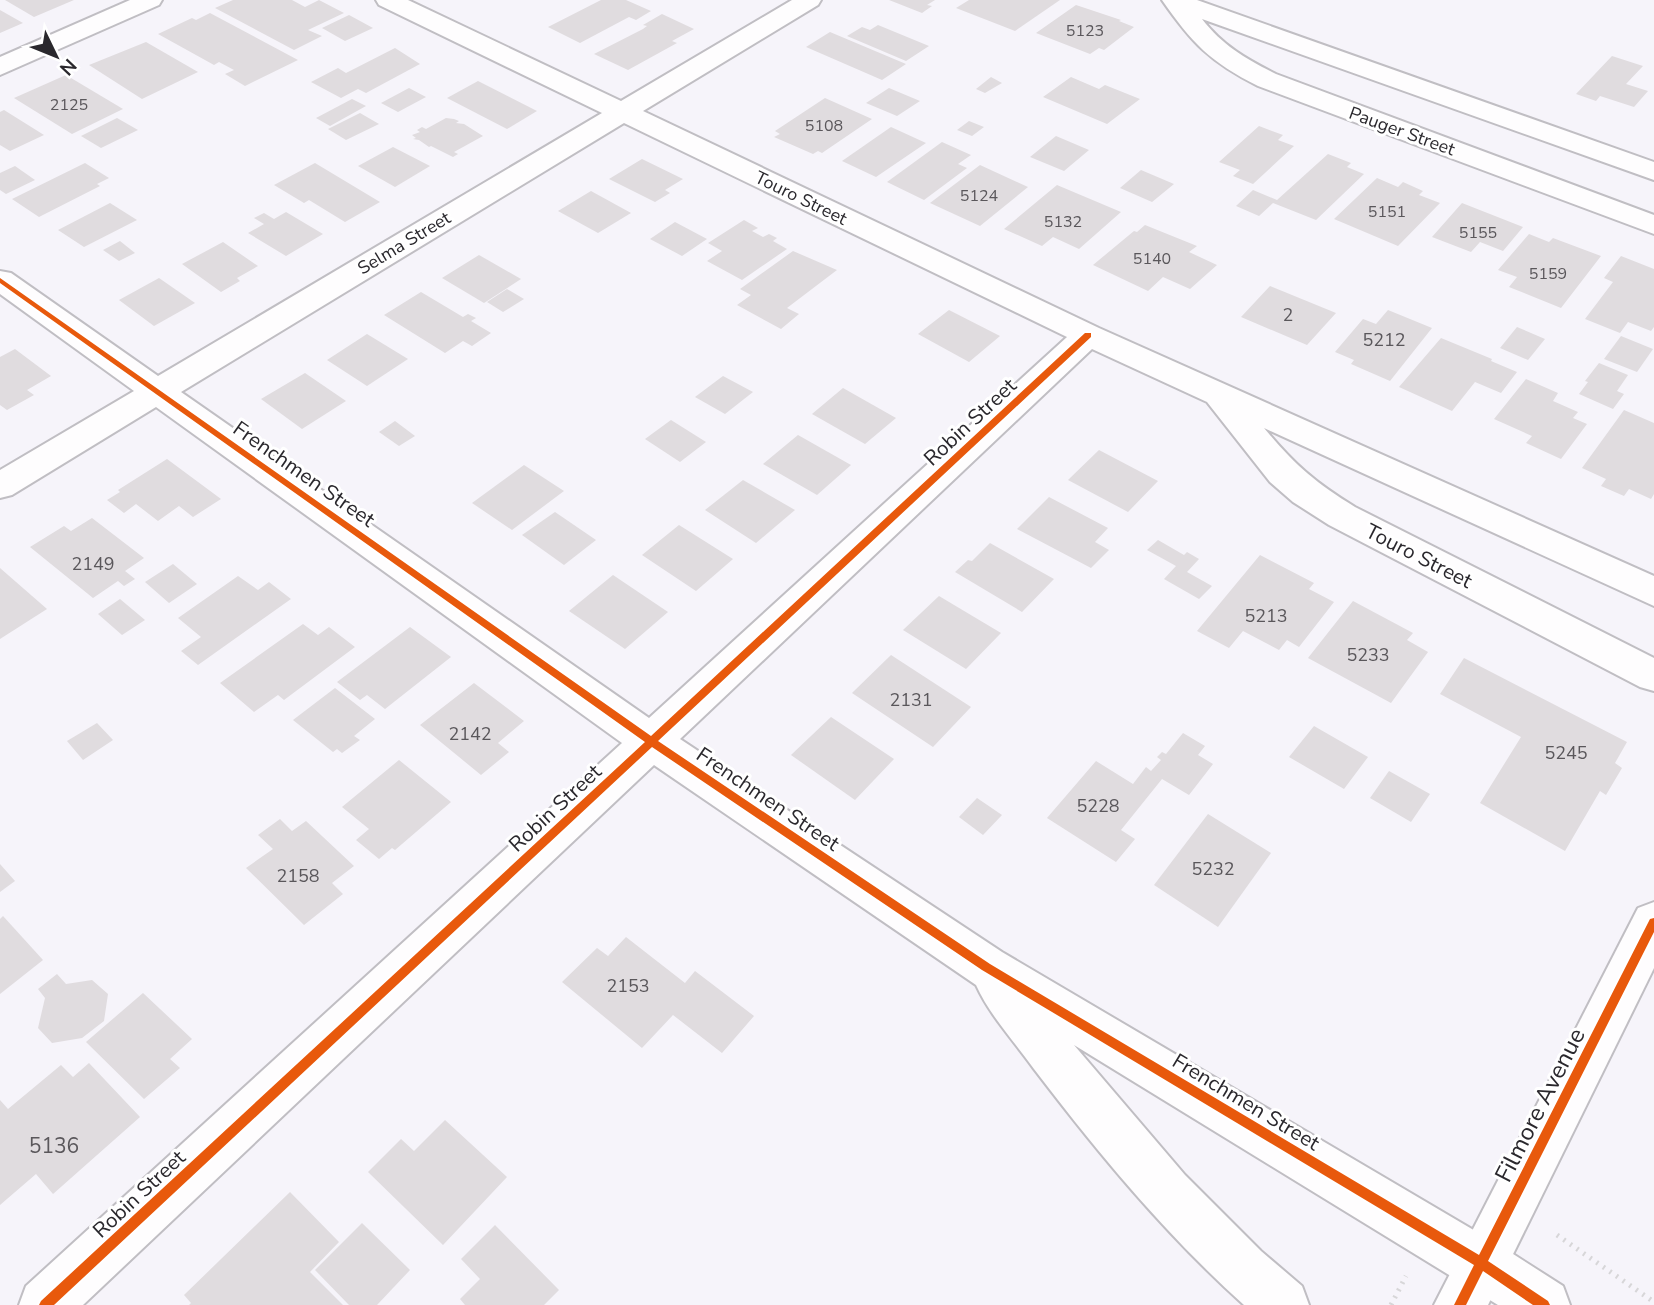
<svg xmlns="http://www.w3.org/2000/svg" width="1654" height="1305" font-family="'Nunito Sans',sans-serif">
	<rect width="100%" height="100%" fill="#f6f4fa"/>
	<g fill="#e0dcdf">
		<polygon points="5,0 74,0 34,17"/>
		<polygon points="233,0 292,0 305,7 319,0 344,13 308,30 322,36 294,50 215,8"/>
		<polygon points="601,0 626,0 651,11 636,20 629,17 580,43 548,27"/>
		<polygon points="889,0 935,0 927,5 932,6 922,13"/>
		<polygon points="969,0 1060,0 1015,31 956,8"/>
		<polygon points="1076,5 1121,20 1119,21 1134,27 1104,50 1099,48 1090,54 1036,33"/>
		<polygon points="0,10 23,23 0,33"/>
		<polygon points="210,13 298,60 245,86 225,74 234,70 219,62 214,65 158,34 192,18 196,20"/>
		<polygon points="662,14 694,29 672,41 677,43 628,70 594,54 643,29 647,26 643,25"/>
		<polygon points="349,15 373,28 345,41 322,28"/>
		<polygon points="878,25 929,46 906,61 847,36 862,27 870,30"/>
		<polygon points="830,32 906,64 882,80 806,47"/>
		<polygon points="146,42 198,72 142,99 89,65"/>
		<polygon points="395,48 420,64 366,93 358,89 341,98 311,82 338,68 346,73"/>
		<polygon points="1612,56 1643,66 1626,84 1648,91 1634,107 1600,96 1596,101 1576,94"/>
		<polygon points="66,75 123,109 72,134 14,98"/>
		<polygon points="991,77 1002,83 985,93 976,89"/>
		<polygon points="1071,77 1099,89 1105,85 1140,99 1107,124 1043,97"/>
		<polygon points="478,81 537,111 507,129 447,98"/>
		<polygon points="409,88 426,97 398,112 381,103"/>
		<polygon points="889,88 920,101 897,116 866,103"/>
		<polygon points="825,98 872,119 822,153 818,151 813,154 774,137 780,134 775,131"/>
		<polygon points="352,99 366,106 330,126 316,118"/>
		<polygon points="4,110 44,135 10,151 0,145 0,112"/>
		<polygon points="360,113 379,124 346,140 328,129"/>
		<polygon points="117,118 138,130 101,148 81,136"/>
		<polygon points="446,118 454,119 459,121 456,123 464,124 483,136 454,152 458,154 453,157 431,146 429,147 419,140 413,139 416,138 412,135 420,132 417,130 422,127 426,129"/>
		<polygon points="969,121 984,127 972,136 957,130"/>
		<polygon points="1259,126 1283,135 1278,140 1294,146 1253,184 1233,176 1240,170 1219,162"/>
		<polygon points="891,127 926,143 876,177 842,161"/>
		<polygon points="1056,136 1089,150 1064,171 1030,157"/>
		<polygon points="942,142 971,155 958,164 967,168 924,200 887,182"/>
		<polygon points="393,147 430,166 395,187 358,166"/>
		<polygon points="1328,154 1351,163 1347,167 1364,174 1316,220 1273,203 1259,216 1236,206 1253,190 1277,200"/>
		<polygon points="642,159 683,179 665,190 670,193 655,202 609,179"/>
		<polygon points="85,163 109,178 97,184 100,186 39,217 12,199"/>
		<polygon points="315,163 380,202 345,222 309,200 304,203 274,185"/>
		<polygon points="980,165 1028,187 980,226 930,203"/>
		<polygon points="15,166 35,180 6,194 0,190 0,173"/>
		<polygon points="1141,170 1174,184 1152,202 1120,188"/>
		<polygon points="1377,178 1398,187 1403,182 1423,191 1419,195 1440,203 1398,246 1334,219"/>
		<polygon points="1057,185 1121,212 1079,249 1053,237 1042,246 1004,229"/>
		<polygon points="591,191 631,213 598,233 558,211"/>
		<polygon points="110,203 137,220 84,247 58,230"/>
		<polygon points="1462,203 1523,227 1503,251 1480,242 1471,252 1432,237"/>
		<polygon points="286,212 323,234 286,256 248,233 264,224 254,218 264,213 274,219"/>
		<polygon points="744,220 758,228 752,231 763,237 769,234 777,238 773,241 787,249 742,280 707,261 722,251 708,243"/>
		<polygon points="675,222 707,239 682,256 650,239"/>
		<polygon points="1145,225 1197,246 1189,252 1217,265 1190,289 1163,277 1148,291 1093,265 1134,231 1137,232"/>
		<polygon points="1529,234 1549,242 1553,238 1601,256 1561,308 1509,287 1517,277 1498,270"/>
		<polygon points="120,241 135,253 119,261 103,250"/>
		<polygon points="223,242 258,266 237,278 240,281 221,292 182,264"/>
		<polygon points="793,251 837,270 787,308 799,314 781,329 737,305 751,295 740,289"/>
		<polygon points="479,255 521,279 484,303 442,278"/>
		<polygon points="1621,256 1654,269 1654,327 1651,331 1628,322 1620,333 1585,319 1613,282 1604,278"/>
		<polygon points="159,278 195,303 154,326 119,300"/>
		<polygon points="1270,286 1336,313 1307,345 1241,317"/>
		<polygon points="507,289 524,299 503,312 487,302"/>
		<polygon points="421,292 463,317 468,314 476,318 471,321 491,333 472,346 463,341 445,353 384,315"/>
		<polygon points="949,310 1000,336 969,362 918,334"/>
		<polygon points="1388,310 1432,328 1390,381 1351,364 1354,360 1335,352 1363,319 1376,324"/>
		<polygon points="1517,327 1545,339 1528,360 1500,348"/>
		<polygon points="367,334 408,359 367,386 327,360"/>
		<polygon points="1621,336 1653,349 1637,372 1604,359"/>
		<polygon points="1441,338 1492,359 1491,361 1517,372 1501,393 1475,382 1452,411 1399,387"/>
		<polygon points="15,349 51,376 27,390 34,395 7,410 0,405 0,357"/>
		<polygon points="1599,363 1628,375 1617,391 1624,394 1613,409 1579,394 1588,382 1585,381"/>
		<polygon points="305,373 346,401 302,429 261,399"/>
		<polygon points="723,376 753,392 725,414 695,397"/>
		<polygon points="1526,379 1558,393 1553,401 1578,412 1573,418 1587,424 1561,459 1526,443 1532,436 1494,419"/>
		<polygon points="843,388 896,418 865,444 812,414"/>
		<polygon points="1624,410 1654,423 1654,494 1651,499 1629,489 1624,496 1601,486 1606,479 1582,468"/>
		<polygon points="671,420 706,442 680,462 645,439"/>
		<polygon points="395,421 415,436 399,446 379,432"/>
		<polygon points="798,435 851,465 817,495 763,464"/>
		<polygon points="1099,450 1158,481 1128,512 1068,480"/>
		<polygon points="167,459 221,499 193,517 179,506 158,521 136,504 124,513 107,500 120,492 118,490"/>
		<polygon points="524,465 564,491 512,530 472,503"/>
		<polygon points="743,480 795,510 756,543 705,510"/>
		<polygon points="1049,497 1108,528 1095,542 1109,550 1091,568 1017,529"/>
		<polygon points="555,512 596,540 564,565 522,535"/>
		<polygon points="92,518 144,558 125,571 135,579 124,586 118,581 93,598 30,547 64,526 71,531"/>
		<polygon points="679,525 733,559 696,591 642,555"/>
		<polygon points="1158,540 1184,555 1187,552 1199,559 1187,572 1212,586 1199,599 1164,579 1176,566 1147,550"/>
		<polygon points="990,543 1054,579 1022,612 955,572 968,560 972,561"/>
		<polygon points="1260,555 1314,583 1309,589 1334,602 1299,647 1287,640 1279,650 1243,631 1229,648 1197,631"/>
		<polygon points="173,564 197,584 169,603 145,582"/>
		<polygon points="0,568 47,609 0,639"/>
		<polygon points="613,575 668,612 625,649 569,611"/>
		<polygon points="238,576 258,590 269,582 291,599 198,665 181,651 201,637 178,618"/>
		<polygon points="939,596 1001,633 966,669 903,630"/>
		<polygon points="120,599 145,620 122,635 98,614"/>
		<polygon points="1353,601 1413,633 1407,640 1428,652 1391,703 1308,658"/>
		<polygon points="303,624 318,635 329,627 355,647 284,700 278,695 254,712 220,683"/>
		<polygon points="410,627 451,657 385,709 367,695 360,700 337,682"/>
		<polygon points="891,655 971,707 933,747 852,693"/>
		<polygon points="1464,658 1627,742 1615,763 1622,768 1606,795 1600,791 1565,851 1480,803 1521,737 1440,694"/>
		<polygon points="474,683 524,721 498,743 509,752 481,775 420,725"/>
		<polygon points="335,688 375,719 354,736 360,740 342,753 337,749 333,752 293,720"/>
		<polygon points="831,717 894,759 855,800 791,755"/>
		<polygon points="97,723 113,740 83,760 67,741"/>
		<polygon points="1314,726 1368,757 1344,789 1289,757"/>
		<polygon points="1183,733 1205,746 1198,755 1213,764 1189,795 1162,779 1121,830 1135,839 1116,862 1047,818 1096,761 1133,784 1146,767 1151,771 1161,760 1157,757 1162,752 1166,754"/>
		<polygon points="399,760 451,802 395,850 392,848 379,859 356,840 369,829 342,807"/>
		<polygon points="1389,771 1430,794 1411,822 1370,798"/>
		<polygon points="977,798 1002,815 983,835 959,817"/>
		<polygon points="1208,814 1271,853 1218,927 1154,885"/>
		<polygon points="280,819 292,831 306,821 354,866 332,883 343,894 304,925 246,868 273,849 258,835"/>
		<polygon points="0,864 15,881 0,892"/>
		<polygon points="3,916 43,960 0,994 0,919"/>
		<polygon points="626,937 685,983 695,971 754,1016 722,1053 673,1015 642,1048 562,982 597,948 608,956"/>
		<polygon points="57,974 66,984 92,980 108,994 104,1021 82,1038 52,1043 38,1028 45,998 38,989"/>
		<polygon points="143,993 192,1039 170,1059 180,1068 144,1099 86,1042"/>
		<polygon points="89,1063 140,1117 53,1194 36,1174 0,1205 0,1100 8,1109 61,1065 73,1077"/>
		<polygon points="445,1120 507,1177 443,1245 368,1172 401,1139 414,1151"/>
		<polygon points="290,1192 339,1242 310,1272 343,1305 189,1305 191,1303 184,1295"/>
		<polygon points="362,1223 410,1270 377,1305 349,1305 315,1270"/>
		<polygon points="495,1225 559,1290 544,1305 465,1305 460,1299 480,1279 461,1259"/>
	</g>
	<g fill="none" stroke-linecap="round" stroke-linejoin="round">
		<g stroke="#c0bec3" stroke-width="4">
			<g id="minor">
				<polygon points="130,0 162,0 159,5 0,75 0,57"/>
				<path d="M376,0h32l213,101 171,-101h29l-3,5 -175,106 456,217 555,248v30l-390,-178c30,36 50,54 91,79l299,151v33l-14,-4 -311,-162 -36,-23 -23,-20 -63,-80 -115,-53 -412,390 322,213 497,293 64,41 7,19h-72l-424,-260 111,130 76,76 41,35 7,19h-65c-79,-71 -146,-152 -210,-236 -19,-27 -44,-53 -58,-84l-322,-220 -571,540h-64l7,-19 596,-543 -466,-336 -144,88 -12,3v-28l134,-79 -134,-97v-23l11,2 147,103 444,-263 -223,-108zM624,123l443,214 -418,381 -468,-326z"/>
				<path d="M1162,0h35l457,162v18l-452,-161c21,27 44,40 74,55l378,141v19l-396,-148c-48,-24 -66,-43 -96,-86z"/>
			</g>
		</g>
		<g stroke="#c0bec3" stroke-width="4">
			<polygon id="tertiary" points="1654,902 1654,968 1488,1305 1434,1305 1638,908"/>
		</g>
		<g stroke="#d7d6d8" stroke-width="5" stroke-dasharray="2 6" stroke-linecap="butt">
			<polyline points="1557,1235 1654,1302"/>
			<polyline points="1391,1305 1406,1276"/>
		</g>
		<use href="#minor" fill="#fefdfe" fill-rule="evenodd"/>
		<use href="#tertiary" fill="#fefdfe" fill-rule="evenodd"/>
		<g stroke="#fff" stroke-width="4">
			<polygon id="cycleway" points="0,278 651,736 1085,333 1091,333 1091,337 658,741 990,964 1479,1255 1650,919 1654,918 1654,932 1488,1261 1548,1301 1550,1305 1533,1305 1483,1271 1466,1305 1454,1305 1474,1265 982,970 652,747 54,1305 39,1305 41,1301 645,742 0,283"/>
		</g>
		<use href="#cycleway" fill="#e8590c" fill-rule="evenodd"/>
	</g>
	<g text-anchor="middle" stroke-width="6" stroke-linejoin="round" paint-order="stroke">
		<g font-size="16" fill="#5a575b">
			<text x="1085" y="36">5123</text>
			<text x="69" y="110">2125</text>
			<text x="824" y="131">5108</text>
			<text x="979" y="201">5124</text>
			<text x="1387" y="217">5151</text>
			<text x="1063" y="227">5132</text>
			<text x="1478" y="238">5155</text>
			<text x="1152" y="264">5140</text>
			<text x="1548" y="279">5159</text>
		</g>
		<g font-size="18" fill="#2a282d" stroke="#fff">
			<text transform="translate(1402 131) rotate(20)" y="6">Pauger Street</text>
			<text transform="translate(801 198) rotate(26)" y="6">Touro Street</text>
			<text transform="translate(404 243) rotate(-31)" y="6">Selma Street</text>
		</g>
		<g font-size="18" fill="#5a575b">
			<text x="1288" y="321">2</text>
			<text x="1384" y="346">5212</text>
			<text x="93" y="570">2149</text>
			<text x="1266" y="622">5213</text>
			<text x="1368" y="661">5233</text>
			<text x="911" y="706">2131</text>
			<text x="470" y="740">2142</text>
			<text x="1566" y="759">5245</text>
			<text x="1098" y="812">5228</text>
			<text x="1213" y="875">5232</text>
			<text x="298" y="882">2158</text>
			<text x="628" y="992">2153</text>
		</g>
		<g font-size="21" fill="#2a282d" stroke="#fff">
			<text transform="translate(970 422) rotate(-43)" y="7">Robin Street</text>
			<text transform="translate(304 474) rotate(35)" y="7">Frenchmen Street</text>
			<text transform="translate(1419 556) rotate(27)" y="7">Touro Street</text>
			<text transform="translate(768 799) rotate(34)" y="7">Frenchmen Street</text>
			<text transform="translate(555 808) rotate(-43)" y="7">Robin Street</text>
			<text transform="translate(1246 1102) rotate(31)" y="7">Frenchmen Street</text>
			<text transform="translate(139 1194) rotate(-43)" y="7">Robin Street</text>
		</g>
		<g font-size="21" fill="#5a575b">
			<text x="54" y="1153">5136</text>
		</g>
		<g font-size="24" fill="#2a282d" stroke="#fff">
			<text transform="translate(1540 1105) rotate(-63)" y="8">Filmore Avenue</text>
		</g>
	</g>
	<g transform="translate(56 56) rotate(133)" stroke="#ffffff" stroke-width="5" paint-order="stroke">
	<path d="M0-5L12 26L0 18L-12 26Z" fill="#2a282d"/>
	<text y="-10" font-size="19" font-weight="bold" text-anchor="middle" fill="#2a282d">N</text>
	</g>
</svg>
